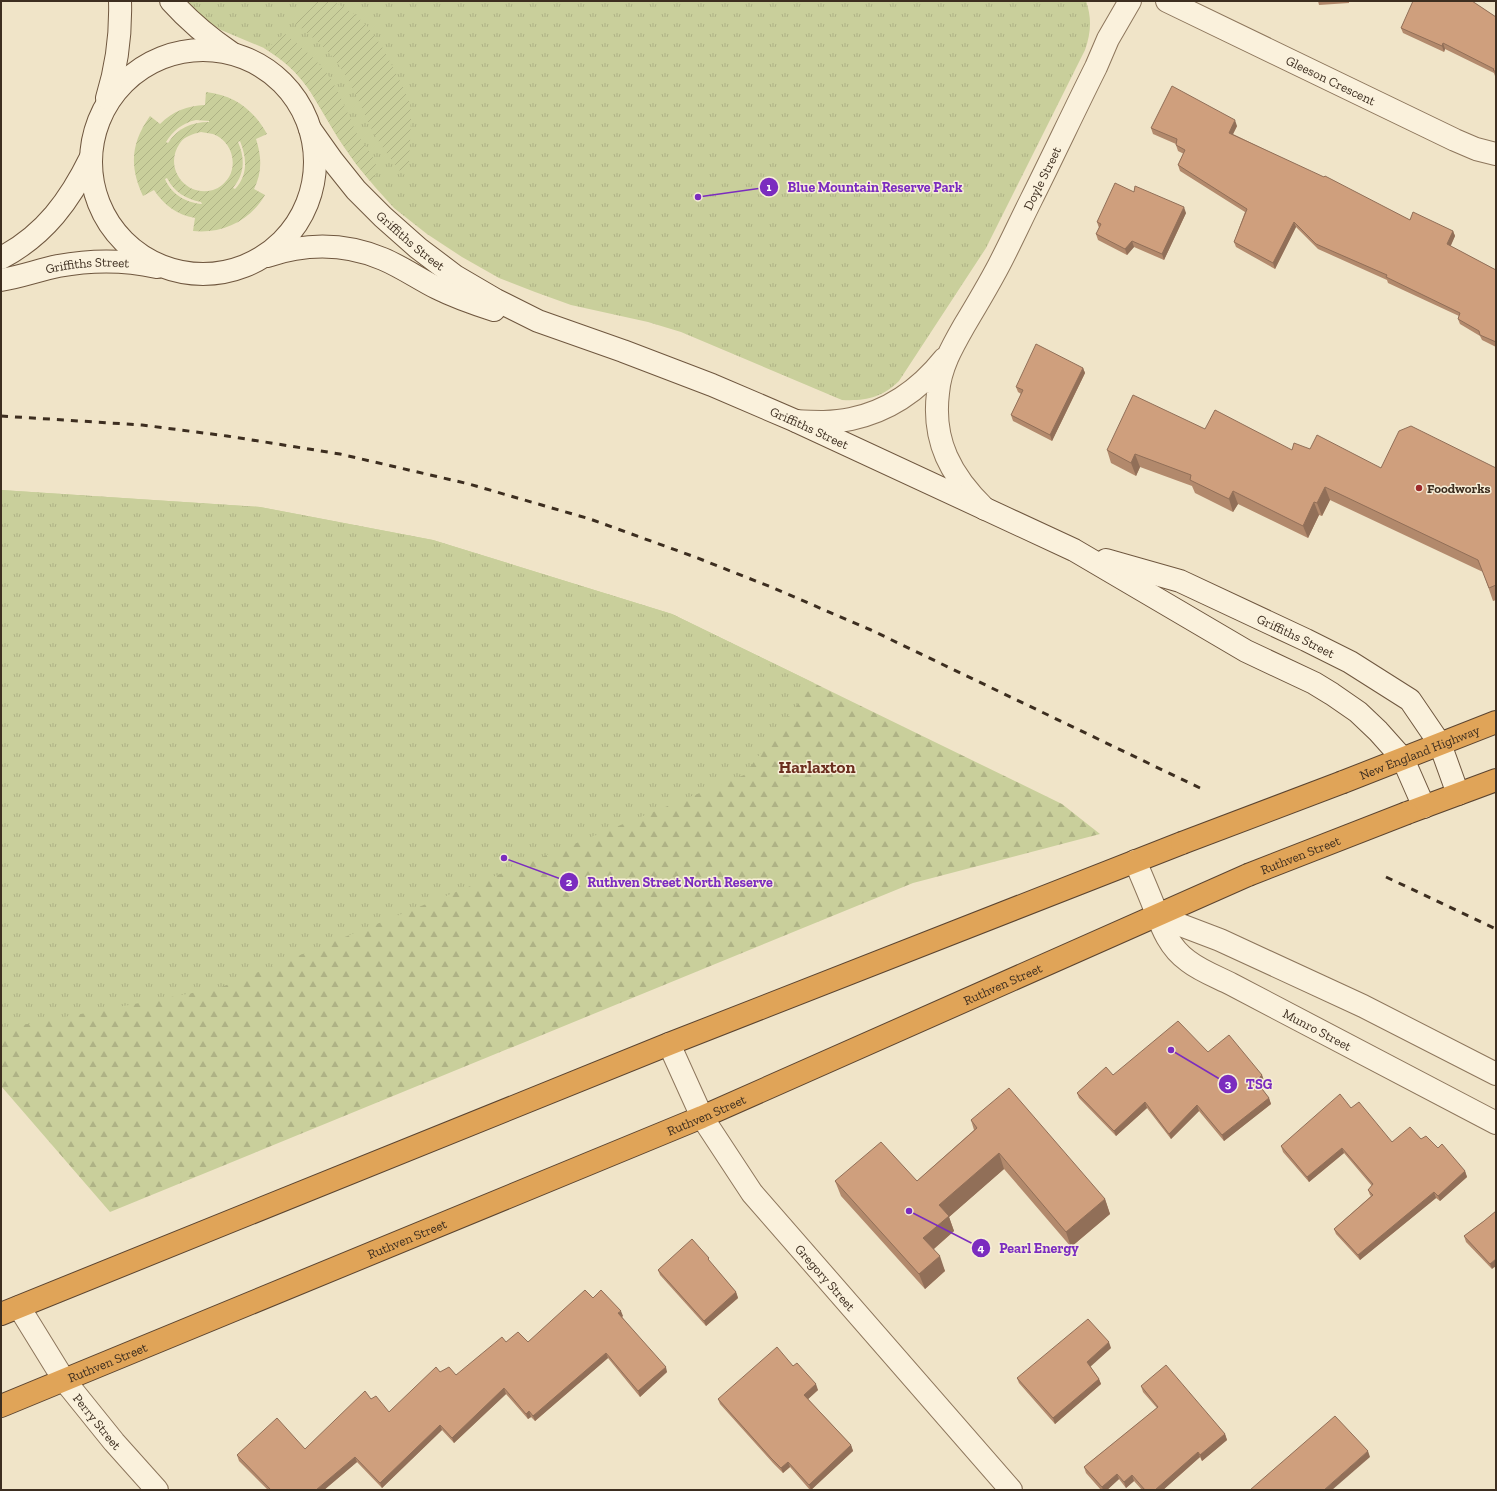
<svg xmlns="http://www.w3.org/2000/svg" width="1497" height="1491" font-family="'Zilla Slab',serif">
	<defs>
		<pattern id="forest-firs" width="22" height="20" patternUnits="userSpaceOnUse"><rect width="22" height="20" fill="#c9cf9b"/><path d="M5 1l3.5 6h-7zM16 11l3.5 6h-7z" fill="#aeb285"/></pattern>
		<pattern id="park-tufts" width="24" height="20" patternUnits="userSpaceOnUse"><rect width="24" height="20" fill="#c9cf9b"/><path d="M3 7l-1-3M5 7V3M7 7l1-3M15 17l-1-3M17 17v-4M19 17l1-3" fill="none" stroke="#aeb285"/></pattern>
		<pattern id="garden-furrows" width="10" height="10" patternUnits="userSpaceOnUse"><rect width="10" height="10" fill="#c9cf9b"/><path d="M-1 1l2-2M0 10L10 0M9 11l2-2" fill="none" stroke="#aeb285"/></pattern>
	</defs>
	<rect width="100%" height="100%" fill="#f0e4c8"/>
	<polygon fill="url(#forest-firs)" points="1,490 260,507 433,540 672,614 1062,804 1100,834 913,883 110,1212 1,1086"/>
	<g fill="url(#park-tufts)">
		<path d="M184,1h902c6,17 5,32 -1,49l-99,198 -87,133c-18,17 -33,20 -57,19l-161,-68 -33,-10 -77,-17 -36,-13 -36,-14 -37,-21 -35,-23 -33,-26 -19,-21 -19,-23 -18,-26 -31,-52 -19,-22 -24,-16 -43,-18 -14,-9z"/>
		<polygon points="1,490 260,507 433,540 672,614 814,683 744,775 219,988 1,1029"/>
	</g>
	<g fill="url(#garden-furrows)" fill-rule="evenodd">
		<path d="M316,1h17l20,12 14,13 9,12 8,12 21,41 5,13 1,15 -2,43 -3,9 -3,4c-12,-16 -24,-31 -33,-49 -10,-21 -18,-43 -32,-62 -12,-17 -29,-29 -44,-42l6,-9z"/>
		<path d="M284,33c15,12 29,23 41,38 14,18 22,42 32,63 6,10 16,20 19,31 3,7 -1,11 -6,16 -12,-14 -23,-29 -33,-45 -23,-38 -32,-63 -73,-88l11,-5z"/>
		<path d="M206,92c28,3 48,18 61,42l-11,5c6,18 6,34 -2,50l11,6c-15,26 -43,39 -72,36l2,-13c-18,-3 -31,-13 -41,-28l-11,6c-14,-30 -12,-53 7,-80l10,8c13,-13 27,-18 45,-19zM196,120l13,1v1c-18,0 -31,6 -41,21l-2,-1c7,-11 16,-19 30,-22zM201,132c4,1 8,1 12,2 17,6 25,27 16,43 -4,6 -9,11 -16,13 -28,8 -50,-23 -33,-47 5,-7 13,-9 21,-11zM240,141c7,17 8,34 -5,48l-2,-1c12,-14 12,-30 5,-46zM167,178c7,14 19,21 34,24l1,2c-16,-1 -31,-10 -37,-25z"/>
	</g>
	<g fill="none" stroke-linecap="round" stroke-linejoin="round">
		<g stroke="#8d765c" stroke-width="24">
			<g id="street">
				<path id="s1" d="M1167,1l288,139 21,9 20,5"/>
				<path d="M796,421c18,1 37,2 55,-2 38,-8 69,-30 93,-60"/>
				<path id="s2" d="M985,509c-34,-33 -53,-68 -47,-116 2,-25 14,-46 26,-67 12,-20 24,-40 35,-61 11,-21 21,-43 32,-65 22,-44 43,-89 65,-133l12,-28 22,-38"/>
				<path id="s3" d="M1135,861c6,14 12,28 18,43 8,21 15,43 35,57 13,10 29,16 43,23l265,139"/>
				<polyline points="1157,916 1220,940 1363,1006 1496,1074"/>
				<path id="s4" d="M669,1044l33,73 50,76 259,297"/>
				<path id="s5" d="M19,1307l45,73 50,62 43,48"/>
			</g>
		</g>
		<g stroke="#6f573f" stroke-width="24">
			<g id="secondary">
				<path d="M171,1c18,20 37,36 59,51"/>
				<circle cx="203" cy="162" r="112"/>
				<path d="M107,98c10,-32 14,-64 13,-97"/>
				<path id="s6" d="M310,129l22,31 24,30 27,27 35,31 37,28 41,24 42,21 85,30 89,34 84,36 278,129 172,101 68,32 18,11 26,18 20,19 25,28 21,48"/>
				<path d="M267,256c39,-13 78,-13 116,3 19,8 36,20 54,29 18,9 38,16 57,22"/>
				<path d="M1,258c44,-23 69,-58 90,-101"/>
				<path id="s7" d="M1,280c19,-3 38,-10 57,-14 32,-6 68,-6 99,1"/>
				<path id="s8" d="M1106,560l74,21 126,59 44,22 60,38 30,44 18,50"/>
			</g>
		</g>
		<g stroke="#5b4430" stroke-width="24">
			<g id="highway">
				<path id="s9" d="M1343,782l153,-60"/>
				<polyline points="1407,813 1496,780"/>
				<polyline points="1,1314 669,1044 1182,843"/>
				<path id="s10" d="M1,1406l701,-289 546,-242"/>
			</g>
		</g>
		<use href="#street" stroke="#faf1dc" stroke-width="22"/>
		<use href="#secondary" stroke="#faf1dc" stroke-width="22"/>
		<use href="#highway" stroke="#e0a458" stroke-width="22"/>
		<g stroke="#3d2e20" stroke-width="3" stroke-dasharray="7 7" stroke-linecap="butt">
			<polyline points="1,416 142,425 227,436 340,454 469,484 590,519 695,557 771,587 871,630 1200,788"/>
			<polyline points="1386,877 1496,929"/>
		</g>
		<g stroke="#5b4430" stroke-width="24" stroke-linecap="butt">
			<g id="highway-bridge">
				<polyline points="1182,843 1343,782"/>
				<path id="s11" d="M1248,875l159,-62"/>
			</g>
		</g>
		<use href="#highway-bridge" stroke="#e0a458" stroke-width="22"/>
	</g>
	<g fill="#b2896c">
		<polygon points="1318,1 1349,1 1349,3 1319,5"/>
		<polygon points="1473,2 1496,17 1496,77 1495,76 1494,73 1445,49 1444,52 1403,33 1401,28"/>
		<polygon points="1237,126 1233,134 1410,220 1453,231 1455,236 1450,246 1496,270 1496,347 1482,340 1480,336 1460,324 1458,319 1459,316 1388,283 1387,280 1318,249 1296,227 1275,269 1236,247 1234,242 1245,212 1180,171 1178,165 1184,154 1178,151 1176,145 1176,144 1153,134 1151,128"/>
		<polygon points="1134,192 1186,213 1164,260 1134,247 1127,255 1098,240 1096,234 1099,228 1097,222"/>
		<polygon points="1083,368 1085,373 1052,441 1013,421 1011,415 1021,394 1018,392 1016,387"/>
		<polygon points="1205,429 1292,450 1310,449 1381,468 1496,468 1496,600 1493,601 1483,572 1330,500 1322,516 1319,515 1308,538 1238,504 1233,512 1195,493 1192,486 1140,467 1136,476 1111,463 1107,450"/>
		<polygon points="1208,1052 1262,1075 1264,1081 1259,1085 1269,1098 1271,1104 1224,1141 1199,1111 1171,1139 1147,1108 1116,1136 1079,1098 1077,1093 1113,1075"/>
		<polygon points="1351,1108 1392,1142 1421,1139 1438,1148 1465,1171 1467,1177 1440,1201 1436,1198 1360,1260 1336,1234 1334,1229 1371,1196 1370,1195 1368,1190 1372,1186 1344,1153 1309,1182 1283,1152 1281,1146"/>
		<polygon points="971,1120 1105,1199 1110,1214 1071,1247 1004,1169 949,1217 954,1231 934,1249 945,1271 925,1289 841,1196 835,1181 917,1181 974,1130"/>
		<polygon points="1484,1221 1492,1269 1466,1242 1464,1236"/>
		<polygon points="710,1262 736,1292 738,1298 706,1326 660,1275 658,1270"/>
		<polygon points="593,1298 623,1316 622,1317 667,1372 640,1397 608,1358 535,1421 531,1417 528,1419 506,1394 454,1443 442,1430 382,1488 357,1462 324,1490 268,1490 239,1461 237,1455 305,1449 371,1399 389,1412 440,1372 456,1375 506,1342 528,1342"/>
		<polygon points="1111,1348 1090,1366 1099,1379 1101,1384 1055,1424 1019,1383 1017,1378"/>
		<polygon points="793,1366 818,1390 808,1399 851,1445 853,1451 811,1490 810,1490 790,1467 783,1473 773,1463 720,1404 718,1399"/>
		<polygon points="1141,1386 1225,1434 1227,1440 1202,1461 1200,1457 1163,1490 1142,1490 1134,1481 1126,1488 1119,1479 1107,1490 1101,1490 1086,1473 1084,1467 1157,1408 1143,1392"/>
	</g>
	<g fill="#916f58">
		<polygon points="1443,43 1445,49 1444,52 1442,46"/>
		<polygon points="1235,120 1237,126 1231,138 1229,133"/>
		<polygon points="1184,207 1186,213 1164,260 1162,254"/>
		<polygon points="1294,222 1296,227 1275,269 1273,263"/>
		<polygon points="1453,231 1455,236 1449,250 1447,244"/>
		<polygon points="1132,241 1134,247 1127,255 1125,249"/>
		<polygon points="1083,368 1085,373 1052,441 1050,435"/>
		<polygon points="1135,454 1140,467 1136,476 1131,463"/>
		<polygon points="1325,487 1330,500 1322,516 1317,503"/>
		<polygon points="1233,491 1238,504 1233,512 1229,499"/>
		<polygon points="1314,502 1319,515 1308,538 1303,526"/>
		<polygon points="1262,1075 1264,1081 1258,1087 1256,1081"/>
		<polygon points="1269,1098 1271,1104 1224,1141 1222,1135"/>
		<polygon points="1145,1102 1147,1108 1116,1136 1114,1131"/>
		<polygon points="1197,1105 1199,1111 1171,1139 1169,1134"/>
		<polygon points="1342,1148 1344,1153 1309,1182 1307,1177"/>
		<polygon points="999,1153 1004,1169 949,1217 954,1231 929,1253 923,1238 939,1205"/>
		<polygon points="1465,1171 1467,1177 1440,1201 1438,1196"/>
		<polygon points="1434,1192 1436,1198 1360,1260 1358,1255"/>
		<polygon points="1105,1199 1110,1214 1071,1247 1066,1232"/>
		<polygon points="940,1256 945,1271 925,1289 919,1274"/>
		<polygon points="1496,1259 1496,1266 1492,1269 1490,1264"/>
		<polygon points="736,1292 738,1298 706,1326 704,1321"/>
		<polygon points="621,1311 623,1316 620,1318 618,1313"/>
		<polygon points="1109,1342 1111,1348 1089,1368 1087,1362"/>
		<polygon points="606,1353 608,1358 535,1421 533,1416"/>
		<polygon points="666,1367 667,1372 640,1397 638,1391"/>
		<polygon points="1099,1379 1101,1384 1055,1424 1053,1418"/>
		<polygon points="816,1384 818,1390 806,1401 804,1395"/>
		<polygon points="504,1388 506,1394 454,1443 452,1438"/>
		<polygon points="529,1411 531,1417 528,1419 526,1414"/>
		<polygon points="440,1425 442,1430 382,1488 380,1483"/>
		<polygon points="1225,1434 1227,1440 1202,1461 1200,1455"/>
		<polygon points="851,1445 853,1451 811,1490 809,1485"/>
		<polygon points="1368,1451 1370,1457 1332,1490 1324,1490"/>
		<polygon points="1198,1452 1200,1457 1163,1490 1155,1490"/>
		<polygon points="355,1457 357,1462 324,1490 316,1490"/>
		<polygon points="788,1462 790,1467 783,1473 781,1468"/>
		<polygon points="1117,1474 1119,1479 1107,1490 1103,1490 1102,1487"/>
		<polygon points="1132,1475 1134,1481 1126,1488 1124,1482"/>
	</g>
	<g fill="#cf9f7d" stroke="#916f58">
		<polygon points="1413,1 1472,1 1496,17 1496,72 1493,70 1494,69 1443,43 1442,46 1401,28"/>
		<polygon points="1172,86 1235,120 1229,133 1324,177 1325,176 1410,220 1413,212 1453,231 1447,244 1496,270 1496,342 1480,335 1479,331 1458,319 1460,313 1386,277 1387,275 1316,244 1294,222 1273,263 1234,242 1247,209 1178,165 1185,150 1176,145 1177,139 1151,128"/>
		<polygon points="1115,183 1134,192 1135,186 1184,207 1162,254 1132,241 1125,249 1096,234 1101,224 1097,222"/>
		<polygon points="1036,344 1083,368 1050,435 1011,415 1023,390 1016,387"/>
		<polygon points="1133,395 1205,429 1215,410 1292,450 1294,443 1310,449 1317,435 1381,468 1399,431 1411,426 1496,468 1496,585 1489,588 1478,560 1325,487 1317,503 1314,502 1303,526 1233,491 1229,499 1190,480 1191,475 1135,454 1131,463 1107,450"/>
		<polygon points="1178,1021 1208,1052 1229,1035 1262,1075 1256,1081 1269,1098 1222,1135 1197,1105 1169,1134 1145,1102 1114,1131 1077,1093 1106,1067 1113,1075"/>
		<polygon points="1009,1088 1105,1199 1066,1232 999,1153 939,1205 949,1216 923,1238 940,1256 919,1274 835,1181 881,1142 917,1181 977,1128 971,1120"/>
		<polygon points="1340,1094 1351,1108 1359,1102 1392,1142 1410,1127 1421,1139 1426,1136 1438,1148 1442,1144 1465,1171 1438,1196 1434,1192 1358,1255 1334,1229 1373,1195 1368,1190 1373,1184 1342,1148 1307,1177 1281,1146"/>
		<polygon points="1496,1211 1496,1259 1490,1264 1464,1236 1484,1221"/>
		<polygon points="692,1239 709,1258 708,1259 736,1292 704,1321 658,1270"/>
		<polygon points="585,1290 593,1298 601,1290 621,1311 618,1313 666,1367 638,1391 606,1353 533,1416 529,1411 526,1414 504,1388 452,1438 440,1425 380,1483 355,1457 316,1490 271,1490 237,1455 277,1418 305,1449 365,1391 371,1399 376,1396 389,1412 436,1367 440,1372 449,1367 456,1375 502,1337 506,1342 518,1332 528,1342"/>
		<polygon points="1088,1319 1109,1342 1087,1362 1099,1379 1053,1418 1017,1378"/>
		<polygon points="777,1347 793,1366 797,1363 816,1384 804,1395 851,1445 809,1485 788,1462 781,1468 771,1458 718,1399"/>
		<polygon points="1166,1365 1225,1434 1200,1455 1198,1452 1155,1490 1145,1490 1132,1475 1124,1482 1117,1474 1102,1487 1084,1467 1158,1407 1141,1386"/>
		<polygon points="1335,1416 1368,1451 1324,1490 1250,1490"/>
	</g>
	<circle fill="#9e2a2b" stroke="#f7eed8" stroke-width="1.5" cx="1419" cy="488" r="4"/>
	<g text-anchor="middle" stroke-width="3" stroke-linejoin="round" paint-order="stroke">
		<g font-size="13" fill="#3d2e20" stroke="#f7eed8">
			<text dy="5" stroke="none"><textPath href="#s1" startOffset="182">Gleeson Crescent</textPath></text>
			<text dy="5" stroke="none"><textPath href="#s2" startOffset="370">Doyle Street</textPath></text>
			<text dy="5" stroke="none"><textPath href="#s6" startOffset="151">Griffiths Street</textPath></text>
			<text dy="5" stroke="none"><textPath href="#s7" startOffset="88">Griffiths Street</textPath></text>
			<text dy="5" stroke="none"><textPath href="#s6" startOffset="594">Griffiths Street</textPath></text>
			<text dy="5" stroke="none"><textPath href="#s8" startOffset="205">Griffiths Street</textPath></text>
			<text dy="5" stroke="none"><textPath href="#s9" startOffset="82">New England Highway</textPath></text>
			<text dy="5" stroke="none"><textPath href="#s11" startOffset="56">Ruthven Street</textPath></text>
			<text dy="5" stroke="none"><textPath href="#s10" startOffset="1087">Ruthven Street</textPath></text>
			<text dy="5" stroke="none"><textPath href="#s3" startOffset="261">Munro Street</textPath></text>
			<text dy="5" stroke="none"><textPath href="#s10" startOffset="763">Ruthven Street</textPath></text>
			<text dy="5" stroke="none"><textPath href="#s10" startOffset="439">Ruthven Street</textPath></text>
			<text dy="5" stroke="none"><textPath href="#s4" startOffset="283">Gregory Street</textPath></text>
			<text dy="5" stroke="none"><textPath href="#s10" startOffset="115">Ruthven Street</textPath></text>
			<text dy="5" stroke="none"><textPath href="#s5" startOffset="139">Perry Street</textPath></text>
		</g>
		<g font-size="13" font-weight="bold" fill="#3d2e20" stroke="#f7eed8" text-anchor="start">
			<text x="1427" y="493">Foodworks</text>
		</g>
		<g font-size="17" font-weight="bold" fill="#6b2e1e" stroke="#f7eed8">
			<text x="817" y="773">Harlaxton</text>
		</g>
	</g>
	<path fill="none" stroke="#7b2cbf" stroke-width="1.5" d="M698 197L769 187M504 858L569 882M1171 1050L1228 1084M909 1211L981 1248"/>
	<g fill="#7b2cbf" stroke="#f7eed8" stroke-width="1.5">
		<circle cx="698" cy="197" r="4"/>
		<circle cx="504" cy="858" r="4"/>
		<circle cx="1171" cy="1050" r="4"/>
		<circle cx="909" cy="1211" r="4"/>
		<circle cx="769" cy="187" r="10"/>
		<circle cx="569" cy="882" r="10"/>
		<circle cx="1228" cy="1084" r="10"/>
		<circle cx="981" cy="1248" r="10"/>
	</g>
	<g font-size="12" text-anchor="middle" font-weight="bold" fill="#fff">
		<text x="769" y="191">1</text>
		<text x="569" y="886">2</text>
		<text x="1228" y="1088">3</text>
		<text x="981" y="1252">4</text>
	</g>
	<g font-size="14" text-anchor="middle" font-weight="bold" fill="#7b2cbf" stroke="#f7eed8" stroke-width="3" stroke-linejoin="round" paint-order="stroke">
		<text x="875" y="192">Blue Mountain Reserve Park</text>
		<text x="680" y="887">Ruthven Street North Reserve</text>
		<text x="1259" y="1089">TSG</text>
		<text x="1039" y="1253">Pearl Energy</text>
	</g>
	<rect width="1497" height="1491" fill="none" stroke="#3d2e20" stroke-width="4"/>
</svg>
